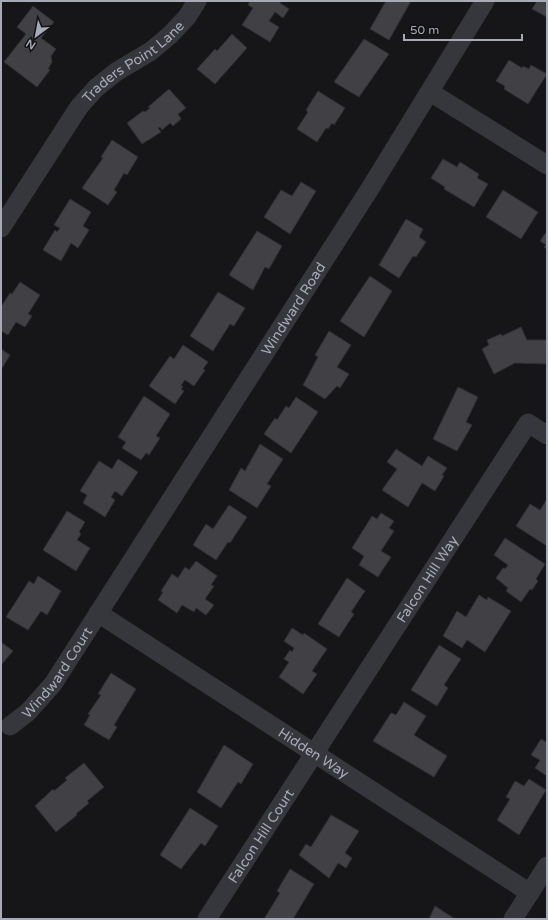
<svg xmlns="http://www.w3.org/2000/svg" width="548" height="920" font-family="'Varela Round',sans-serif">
	<rect width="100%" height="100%" fill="#161518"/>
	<g fill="#404045" stroke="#302f34">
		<polygon points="250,1 281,1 280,3 289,9 283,18 275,12 269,21 279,27 270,42 242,25 253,8 248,5"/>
		<polygon points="386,1 411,1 389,40 370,29"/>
		<polygon points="537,1 547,1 547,17 532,9"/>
		<polygon points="33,6 54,22 41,38 56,49 51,56 52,62 48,69 50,70 37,87 4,62 26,34 17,27"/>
		<polygon points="232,34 247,48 215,84 197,69 215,49 217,51"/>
		<polygon points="364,39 389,54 359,97 334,82"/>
		<polygon points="509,60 522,68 523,66 529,69 531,65 547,74 528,104 504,89 505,86 496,81"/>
		<polygon points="169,89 186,108 178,114 181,119 173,126 170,123 162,130 160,127 158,128 161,132 142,144 127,123 143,111 145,112 150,108 148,107"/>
		<polygon points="318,91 345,108 334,125 332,123 328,129 326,128 317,142 297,129 308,112 306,110"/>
		<polygon points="112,140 138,157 127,175 124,173 114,190 117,192 108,205 82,188 103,158 101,157"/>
		<polygon points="443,159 457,167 460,162 479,174 477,178 488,184 474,207 444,189 445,187 431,178"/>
		<polygon points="301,182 316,191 290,234 264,217 281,190 292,196"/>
		<polygon points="503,190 538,212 521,239 486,217"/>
		<polygon points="70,199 91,212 83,226 89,230 78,248 71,243 61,261 43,250 55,230 57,232 60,228 54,225"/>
		<polygon points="406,219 423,229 419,237 426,242 416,257 413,256 399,278 379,265"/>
		<polygon points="257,231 282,246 269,269 265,267 253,290 229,275"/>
		<polygon points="547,231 547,249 544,247 546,245 540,241"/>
		<polygon points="370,276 392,291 364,337 340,321"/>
		<polygon points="20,282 40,295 28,314 32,316 25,327 16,322 8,335 1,331 1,307 10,293 12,294"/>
		<polygon points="218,292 245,308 234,326 230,324 213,351 190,336"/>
		<polygon points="521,327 527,340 547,340 546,364 515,363 494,374 482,349 489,345 487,340 501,334 502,336"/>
		<polygon points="329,331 351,345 337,367 349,374 340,388 337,386 325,399 303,385 318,357 315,355"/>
		<polygon points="183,345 208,362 203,369 205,370 194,386 185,380 181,385 183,387 181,389 184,391 175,404 149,386 170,356 174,359"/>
		<polygon points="1,349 10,355 1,370"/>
		<polygon points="458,387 478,397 466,422 472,425 457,451 433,439"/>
		<polygon points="144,396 170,414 156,436 160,438 149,455 146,453 141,460 122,448 126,442 118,437"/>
		<polygon points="296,397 318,412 291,453 264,434 275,418 277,420 286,406 289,408"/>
		<polygon points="260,444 283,459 267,484 271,486 257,508 229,490 241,468 245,471"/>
		<polygon points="396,449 422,466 428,456 447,468 442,475 444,476 435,491 422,483 408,507 382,490 397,469 387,462"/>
		<polygon points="118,459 138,472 122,496 115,491 111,497 115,500 105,517 83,503 87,495 80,491 99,461 112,469"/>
		<polygon points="547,499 547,546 516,526 530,504 540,510"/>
		<polygon points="229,505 247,517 230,543 228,542 216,560 193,545 206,524 213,529"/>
		<polygon points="67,511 85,522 79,532 81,534 77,540 90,548 76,571 43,550"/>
		<polygon points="381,513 394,521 389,528 394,531 381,551 391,557 378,577 359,565 364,556 352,548 372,516 377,519"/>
		<polygon points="505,538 545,564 536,579 538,581 532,590 530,589 521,602 506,591 508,588 496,578 503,568 505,569 508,565 494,555"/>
		<polygon points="196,561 217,576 211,585 214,586 205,599 214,605 206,615 196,608 194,612 182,605 177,613 158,600 163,592 161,591 172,574 178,578 185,567 189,570"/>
		<polygon points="38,576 61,591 47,615 41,611 28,630 6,617 29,581 34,584"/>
		<polygon points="347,578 365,591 351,612 354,614 339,637 318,624"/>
		<polygon points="479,595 487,600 488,597 511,611 485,652 467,640 462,648 443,636 457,611 466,617"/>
		<polygon points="292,628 303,635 304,633 327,649 312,671 317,674 303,694 279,677 289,662 284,659 290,650 292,652 294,648 284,641"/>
		<polygon points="1,642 13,651 1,665"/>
		<polygon points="439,645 461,659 444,685 448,688 437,706 411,690"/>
		<polygon points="111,673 136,689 114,725 117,727 109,740 84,725 90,715 88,714 101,695 98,694"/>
		<polygon points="404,702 426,716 414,735 447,756 434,777 373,741 391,713 396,715"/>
		<polygon points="541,739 546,742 547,740 547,776 535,768 540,760 531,755"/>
		<polygon points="224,745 253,764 241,784 238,782 221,808 197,792"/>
		<polygon points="84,763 104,787 87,801 89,803 76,814 77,815 56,832 35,806 53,789 54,791 67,780 65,778"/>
		<polygon points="529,779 546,790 519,835 497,820 510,799 506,797 515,781 524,786"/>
		<polygon points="190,808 218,826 205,846 201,843 181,869 160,855"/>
		<polygon points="331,815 359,831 345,853 352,858 346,868 338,863 329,878 299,855 306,844 311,847"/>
		<polygon points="290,869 314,884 293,919 264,919 280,893 277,891"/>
		<polygon points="435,906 455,919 429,919"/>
	</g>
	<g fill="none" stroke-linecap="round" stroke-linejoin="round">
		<g stroke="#36373d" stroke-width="19">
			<polyline points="430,92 547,165"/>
			<path id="s1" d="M1,228l78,-121 17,-19 20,-16 35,-21 19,-16 17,-18 10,-16"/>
			<path id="s2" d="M98,613l432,280"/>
			<path id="s3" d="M10,726l18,-14 25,-28 318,-497 114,-186"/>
			<path id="s4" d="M207,919l321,-496 19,12"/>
			<polyline points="513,919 547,866"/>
		</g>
	</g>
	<g text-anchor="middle" stroke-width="3" stroke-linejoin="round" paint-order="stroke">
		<g font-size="14" fill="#a7abb8" stroke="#111113">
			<text dy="5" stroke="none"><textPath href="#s1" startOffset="215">Traders Point Lane</textPath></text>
			<text dy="5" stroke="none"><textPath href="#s3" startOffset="506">Windward Road</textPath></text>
			<text dy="5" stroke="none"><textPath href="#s4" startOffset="405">Falcon Hill Way</textPath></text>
			<text dy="5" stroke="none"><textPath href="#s3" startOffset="72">Windward Court</textPath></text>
			<text dy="5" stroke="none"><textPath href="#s2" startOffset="257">Hidden Way</textPath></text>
			<text dy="5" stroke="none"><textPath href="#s4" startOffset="99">Falcon Hill Court</textPath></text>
		</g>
	</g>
	<rect width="548" height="920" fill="none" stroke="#a7abb8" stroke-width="4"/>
	<g transform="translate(36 36) rotate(212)" stroke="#111113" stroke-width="3" paint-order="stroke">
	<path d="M0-3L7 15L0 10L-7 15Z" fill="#a7abb8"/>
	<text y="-6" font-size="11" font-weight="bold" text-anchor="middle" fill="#a7abb8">N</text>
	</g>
	<path d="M404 34v6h118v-6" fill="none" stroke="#a7abb8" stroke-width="2"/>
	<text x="410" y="34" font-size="12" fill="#a7abb8" stroke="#111113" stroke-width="3" paint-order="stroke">50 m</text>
</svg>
